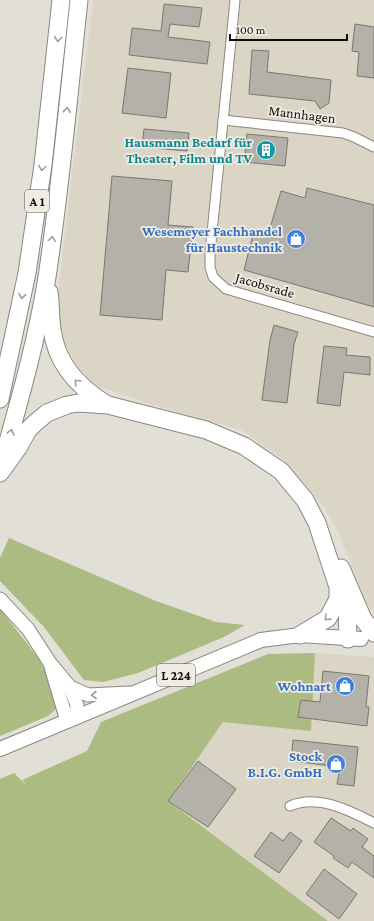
<svg xmlns="http://www.w3.org/2000/svg" width="374" height="921" font-family="'Crimson Pro',serif">
	<rect width="100%" height="100%" fill="#e2dfd6"/>
	<g fill="#dbd5c5">
		<polygon points="93,0 374,0 374,613 367,603 337,529 322,504 281,458 241,430 144,402 92,384 74,361 60,335 58,294"/>
		<polygon points="315,653 374,657 374,921 328,921 168,801 223,722 311,731"/>
	</g>
	<g fill="#abbb82">
		<polygon points="9,538 156,601 216,622 245,625 224,637 138,673 103,682 84,680 44,627 0,581 0,558"/>
		<polygon points="0,609 39,659 56,693 56,709 48,716 0,736"/>
		<polygon points="315,653 311,731 223,722 168,801 328,921 0,921 0,779 14,773 28,787 22,780 87,751 101,722 268,654"/>
	</g>
	<g fill="#b4b1a8" stroke="#7a776f">
		<polygon points="164,4 202,8 199,27 170,24 168,37 210,42 207,64 129,55 132,28 161,31"/>
		<polygon points="355,24 374,27 374,78 357,76 359,52 352,51"/>
		<polygon points="252,50 269,51 267,72 331,80 329,103 320,109 315,101 249,94"/>
		<polygon points="128,68 171,73 166,118 122,113"/>
		<polygon points="144,129 189,133 187,151 142,147"/>
		<polygon points="247,134 288,138 285,166 244,162"/>
		<polygon points="112,176 172,181 168,225 193,227 188,272 166,270 162,320 100,315"/>
		<polygon points="307,188 374,205 374,307 244,270 254,231 268,235 281,191 305,198"/>
		<polygon points="274,325 298,332 294,344 287,403 262,400 270,340"/>
		<polygon points="324,346 347,348 346,355 370,357 370,375 344,372 340,406 317,403"/>
		<polygon points="323,671 369,676 366,707 369,707 367,726 298,717 301,700 320,702"/>
		<polygon points="293,740 358,747 354,786 337,784 340,767 291,761"/>
		<polygon points="198,761 236,789 208,827 168,801"/>
		<polygon points="331,818 351,831 353,828 368,839 362,847 374,856 374,878 352,862 348,868 333,858 334,856 314,842"/>
		<polygon points="271,832 283,841 290,832 302,841 279,873 254,856"/>
		<polygon points="324,869 357,894 339,919 306,894"/>
	</g>
	<g fill="none" stroke-linecap="round" stroke-linejoin="round">
		<g stroke="#8a877f" stroke-width="11">
			<g id="street">
				<polyline points="235,0 210,253 210,267 213,277 226,289 374,332"/>
				<polyline points="223,120 343,133 354,137 374,147"/>
				<path d="M290,806c27,-12 59,4 84,17"/>
			</g>
		</g>
		<g stroke="#8a877f" stroke-width="15">
			<g id="secondary">
				<polyline points="0,599 28,629 50,663 70,687 88,695 129,693"/>
				<polyline points="51,667 67,721"/>
				<polyline points="70,687 77,705 76,717"/>
			</g>
		</g>
		<g stroke="#8a877f" stroke-width="16">
			<polyline id="primary" points="0,749 261,640 300,635 361,639"/>
		</g>
		<g stroke="#8a877f" stroke-width="19">
			<g id="highway">
				<path d="M49,292c2,13 1,25 3,37 4,34 26,58 54,75"/>
				<polyline points="0,399 27,273 43,165 61,0"/>
				<path d="M2,463c17,-61 35,-123 45,-186 14,-92 22,-185 32,-277"/>
				<polyline points="0,473 18,448 28,430 35,423 47,413 67,405 78,403 108,405 206,430 244,446 281,471 305,500 317,523 338,587 338,599 328,618 300,635"/>
				<polyline points="341,568 363,619 374,633"/>
				<polyline points="345,590 347,604 348,639"/>
			</g>
		</g>
		<use href="#street" stroke="#fff" stroke-width="9"/>
		<use href="#secondary" stroke="#fff" stroke-width="13"/>
		<use href="#primary" stroke="#fff" stroke-width="14"/>
		<use href="#highway" stroke="#fff" stroke-width="17"/>
	</g>
	<defs><path id="oneway-chevron" d="M-2-3.5L2.5 0L-2 3.5" fill="none" stroke-width="1.6" stroke-linecap="round" stroke-linejoin="round"/></defs>
	<g stroke="#9e9e9d">
		<use href="#oneway-chevron" transform="translate(58 39) rotate(95)"/>
		<use href="#oneway-chevron" transform="translate(67 110) rotate(-84)"/>
		<use href="#oneway-chevron" transform="translate(42 168) rotate(98)"/>
		<use href="#oneway-chevron" transform="translate(52 239) rotate(-82)"/>
		<use href="#oneway-chevron" transform="translate(22 296) rotate(101)"/>
		<use href="#oneway-chevron" transform="translate(77 382) rotate(-134)"/>
		<use href="#oneway-chevron" transform="translate(11 432) rotate(-74)"/>
		<use href="#oneway-chevron" transform="translate(327 618) rotate(136)"/>
		<use href="#oneway-chevron" transform="translate(94 695) rotate(-180)"/>
	</g>
	<defs>
		<g id="building-disc" transform="scale(1)"><circle r="9.5" fill="#0f9aa8" stroke="#efece3"/><path d="M-4-6H4V6H1V3H-1V6H-4ZM-2.5-4.3h1.7v1.8h-1.7ZM.8-4.3h1.7v1.8H.8ZM-2.5-1h1.7V.8h-1.7ZM.8-1h1.7V.8H.8Z" fill="#fff"/></g>
		<g id="shop-disc" transform="scale(1)"><circle r="9.5" fill="#3f7fe0" stroke="#efece3"/><path d="M-5-2.5h2.3a2.7 3.5 0 0 1 5.4 0H5L5.5 6h-11ZM-1.5-2.5h3a1.5 2.3 0 0 0-3 0Z" fill="#fff"/></g>
	</defs>
	<g fill-rule="evenodd">
		<use href="#building-disc" x="266" y="150"/>
		<use href="#shop-disc" x="296" y="239"/>
		<use href="#shop-disc" x="345" y="686"/>
		<use href="#shop-disc" x="336" y="764"/>
	</g>
	<g text-anchor="middle" stroke-width="3.5" stroke-linejoin="round" paint-order="stroke">
		<g fill="#efece3" stroke="#514f4a" stroke-width="1">
			<rect x="25" y="190" width="24" height="22" rx="3"/>
			<rect x="157" y="664" width="38" height="22" rx="3"/>
		</g>
		<g font-size="13" font-weight="bold" fill="#0d0c09">
			<text x="37" y="206">A 1</text>
			<text x="176" y="680">L 224</text>
		</g>
		<g font-size="14" fill="#0d0c09" stroke="#efece3">
			<text transform="translate(302 114) rotate(7)" y="5">Mannhagen</text>
			<text transform="translate(265 285) rotate(16)" y="5">Jacobsrade</text>
		</g>
		<g font-size="14" font-weight="bold" fill="#0d838f" stroke="#efece3" text-anchor="end">
			<text x="252" y="147">Hausmann Bedarf für<tspan x="252" dy="16">Theater, Film und TV</tspan></text>
		</g>
		<g font-size="14" font-weight="bold" fill="#366cbe" stroke="#efece3" text-anchor="end">
			<text x="282" y="236">Wesemeyer Fachhandel<tspan x="282" dy="16">für Haustechnik</tspan></text>
			<text x="331" y="691">Wohnart</text>
			<text x="322" y="761">Stock<tspan x="322" dy="16">B.I.G. GmbH</tspan></text>
		</g>
	</g>
	<path d="M230 34v6h117v-6" fill="none" stroke="#0d0c09" stroke-width="2"/>
	<text x="236" y="34" font-size="12" fill="#0d0c09" stroke="#efece3" stroke-width="3" paint-order="stroke">100 m</text>
</svg>
